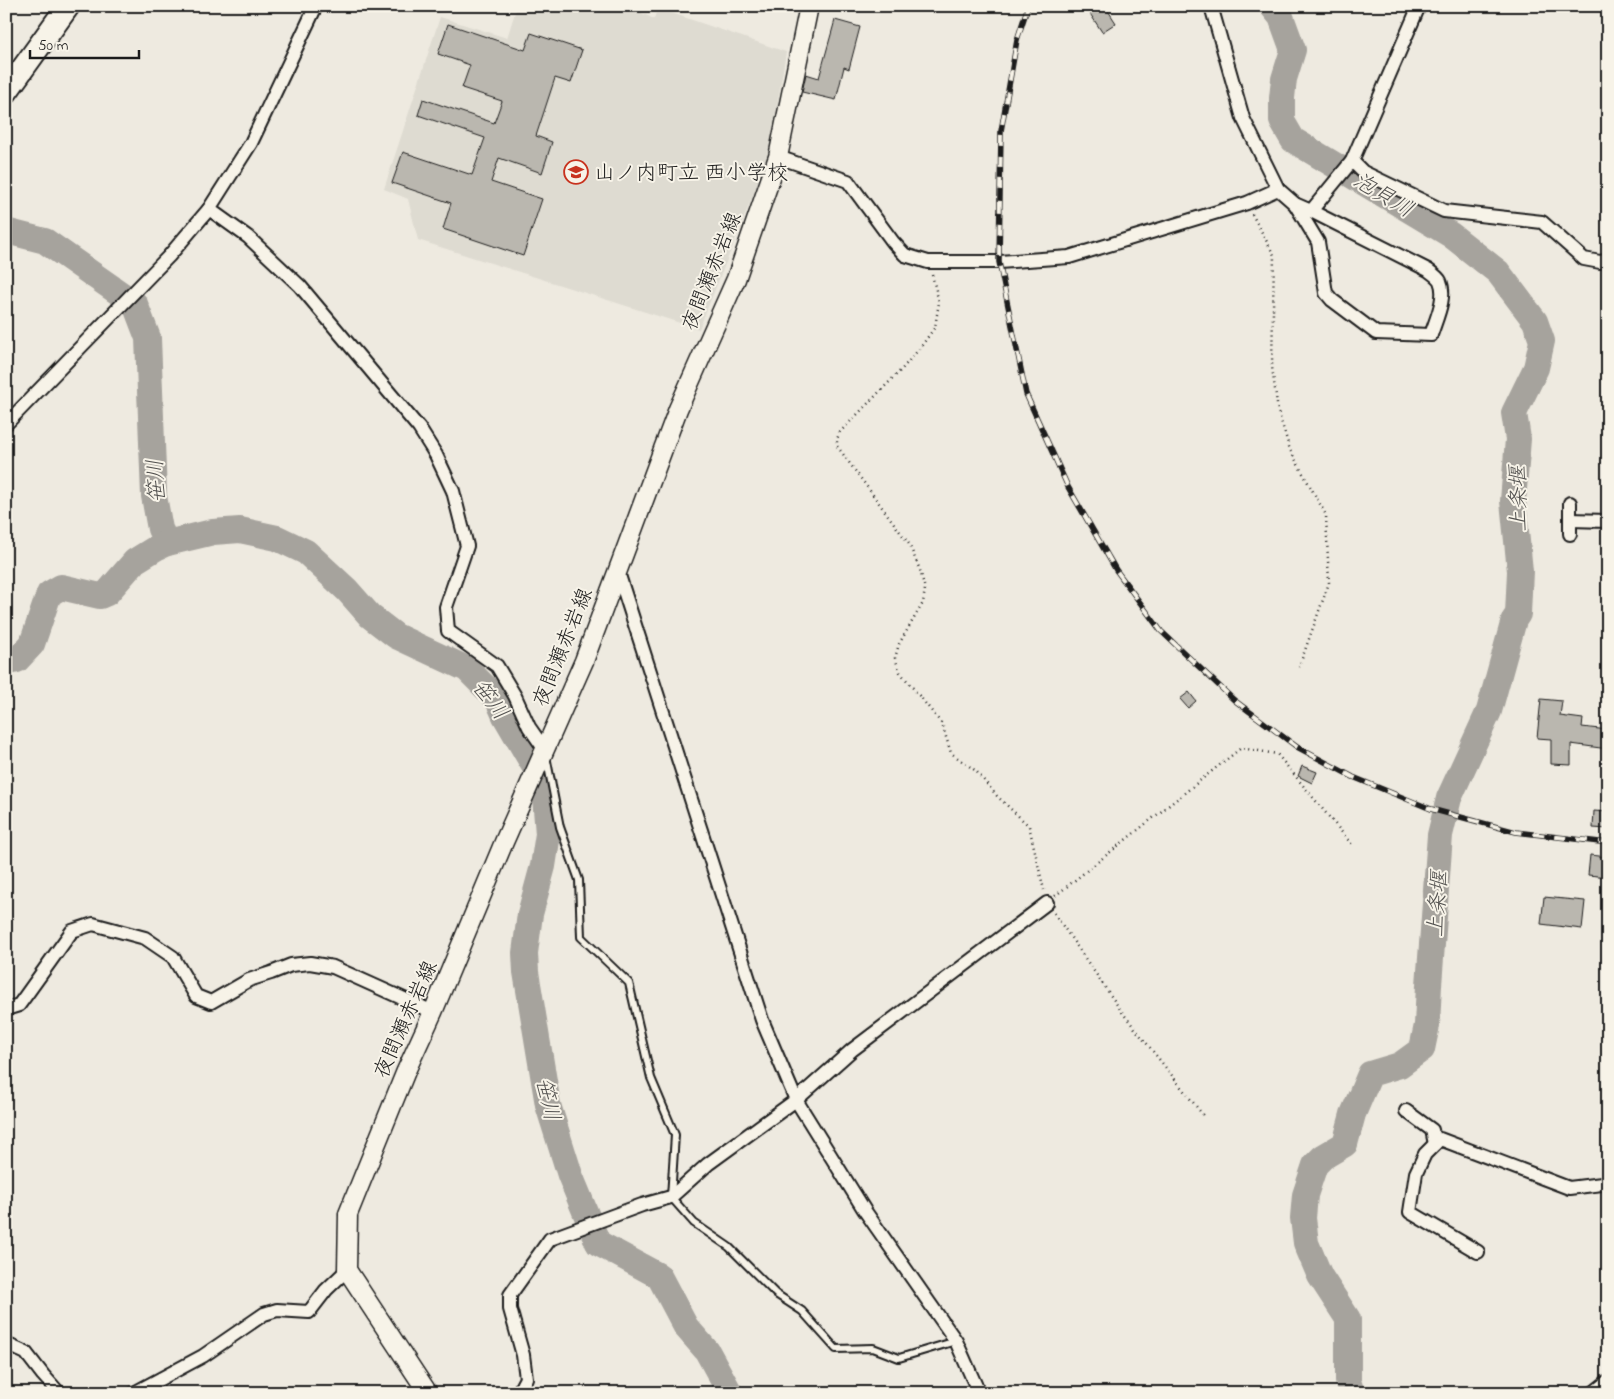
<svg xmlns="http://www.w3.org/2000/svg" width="1614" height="1399" font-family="'Indie Flower','Klee One',sans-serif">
	<rect width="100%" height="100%" fill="#eeeae0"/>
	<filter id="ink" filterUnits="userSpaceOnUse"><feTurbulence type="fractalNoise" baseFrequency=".02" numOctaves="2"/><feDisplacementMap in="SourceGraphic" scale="10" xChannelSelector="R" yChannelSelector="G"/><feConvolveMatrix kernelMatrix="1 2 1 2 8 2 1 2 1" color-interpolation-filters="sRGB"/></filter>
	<g filter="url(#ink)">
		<polygon fill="#dedbd1" points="517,6 627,6 654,19 657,8 786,52 769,156 699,329 418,240 408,199 384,189 440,17 507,38"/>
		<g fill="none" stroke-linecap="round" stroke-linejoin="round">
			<g stroke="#a6a39d" stroke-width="26">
				<polyline points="1272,6 1281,17 1293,50 1284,79 1282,98 1282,121 1293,140 1451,235 1498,272 1535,321 1542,341 1536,368 1514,413 1518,439 1513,501 1520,571 1518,614 1514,620 1489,711 1449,798 1440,835 1429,985 1427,1025 1422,1049 1400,1065 1370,1074 1353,1114 1345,1144 1323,1157 1315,1165 1305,1195 1303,1218 1306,1243 1320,1276 1348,1319 1348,1381 1352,1393"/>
				<polyline points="6,231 45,241 135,304 148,338 154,496 160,529 167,543"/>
				<polyline points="6,663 17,660 32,644 49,594 61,587 100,596 107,593 135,561 156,548 167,543 213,532 240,530 277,538 306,552 347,590 370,616 396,636 467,669 498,700 505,716 544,783 548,834 543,866 530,914 525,953 526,972 548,1105 570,1175 598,1243 659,1276 686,1327 707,1351 730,1393"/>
			</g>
		</g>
		<g fill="#bab7af" stroke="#1c1c1c">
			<polygon points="1085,6 1105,6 1116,23 1102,32"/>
			<polygon points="835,20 860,27 849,69 844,67 836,100 802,92 806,74 819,78"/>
			<polygon points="448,24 525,50 531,33 582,50 571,83 555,78 536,136 552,142 542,173 499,158 491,182 542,199 523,256 443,229 451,203 392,183 403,152 472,175 485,138 418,115 423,99 494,123 502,101 462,88 470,65 438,54"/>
			<polygon points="1189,692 1196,701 1188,708 1180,699"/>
			<polygon points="1541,699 1562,701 1560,716 1583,719 1582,727 1608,730 1608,749 1571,744 1571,765 1551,764 1551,739 1537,738"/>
			<polygon points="1302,766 1317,772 1312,783 1298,776"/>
			<polygon points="1594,811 1608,812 1608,829 1593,828"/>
			<polygon points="1590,855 1608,857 1608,877 1588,875"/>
			<polygon points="1544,897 1585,901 1582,929 1541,924"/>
		</g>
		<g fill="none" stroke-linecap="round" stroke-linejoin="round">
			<g stroke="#1c1c1c" stroke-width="10">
				<polyline id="lane" points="546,756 560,827 579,880 581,937 629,983 651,1078 675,1135 671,1197 694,1223 729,1247 776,1294 802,1311 836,1349 873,1348 899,1358 956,1341"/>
			</g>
			<g stroke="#1c1c1c" stroke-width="16">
				<g id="street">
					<polyline points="1211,6 1243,118 1278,189 1295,204 1311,211 1352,161 1419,6"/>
					<polyline points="778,157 848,181 893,242 905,255 928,262 999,262 1069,257 1247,203 1278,189"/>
					<polyline points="1352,161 1363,172 1444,211 1542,222 1584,259 1600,262 1608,260"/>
					<path d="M1295,204l23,38 8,51 6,7 44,33 55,2c5,-16 16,-38 9,-54 -2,-4 -8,-8 -12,-11l-117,-59"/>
					<polyline points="209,209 248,237 300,286 419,428 436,455 453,491 467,546 446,607 448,631 497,666 515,696 529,727 545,750"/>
					<polyline points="6,424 169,256 209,209 251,143 316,6"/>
					<polyline points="1570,503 1570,534"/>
					<polyline points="1570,520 1608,521"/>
					<polyline points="617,569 762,1020 796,1100 865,1211 956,1341 979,1393"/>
					<polyline points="6,1009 19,1005 72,931 93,924 145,938 173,957 196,996 211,1002 249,980 271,973 291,965 310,963 333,967 433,1012"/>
					<polyline points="1406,1111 1432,1130 1435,1144"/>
					<polyline points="1478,1252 1410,1212 1416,1173 1425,1154 1440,1139 1569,1188 1602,1184 1608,1185"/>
					<polyline points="6,1344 26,1353 43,1375 59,1393"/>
					<polyline points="134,1393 203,1356 264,1314 277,1310 309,1312 326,1290 347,1270"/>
					<polyline points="518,1393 526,1378 523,1355 510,1309 510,1295 550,1239 642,1205 671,1197 708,1164 796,1100 852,1050 1047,903"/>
					<polyline points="1593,1393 1608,1381"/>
				</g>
			</g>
			<g stroke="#1c1c1c" stroke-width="21">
				<polyline id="secondary" points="428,1393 347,1270 348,1214 406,1071 433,1012 504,842 584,661 678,409 736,279 778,157 809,6"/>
			</g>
			<g stroke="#1c1c1c" stroke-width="26">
				<polyline id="highway" points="6,92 68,6"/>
			</g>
			<g stroke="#1c1c1c" stroke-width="2.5" stroke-dasharray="1 4" stroke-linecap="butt">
				<polyline points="1252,214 1274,255 1272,367 1278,411 1290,450 1326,515 1329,583 1299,667"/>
				<polyline points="932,275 939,302 935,327 920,348 902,369 840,432 837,439 837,446 909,544 920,570 925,589 923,603 899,644 895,658 900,672 942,724 951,753 976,771 997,796 1029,826 1044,890"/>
				<polyline points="1055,896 1241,748 1277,754 1354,847"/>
				<polyline points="1054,913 1122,1012 1203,1115"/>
			</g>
			<use href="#lane" stroke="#f7f3e8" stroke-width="6"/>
			<use href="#street" stroke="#f7f3e8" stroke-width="12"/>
			<use href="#secondary" stroke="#f7f3e8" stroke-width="18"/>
			<use href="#highway" stroke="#f7f3e8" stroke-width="22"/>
			<g stroke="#1c1c1c" stroke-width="5.5">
				<polyline id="rail" points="1028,6 1017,40 1001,131 999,262 1026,394 1068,487 1116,570 1161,631 1234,700 1297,747 1353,777 1431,809 1516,832 1608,843"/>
			</g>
			<use href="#rail" stroke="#f7f3e8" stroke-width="4" stroke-dasharray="11" stroke-linecap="butt"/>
		</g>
	</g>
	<defs>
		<g id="school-ring" transform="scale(1.25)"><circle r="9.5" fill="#f7f3e8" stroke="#c8321e" stroke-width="1.5"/><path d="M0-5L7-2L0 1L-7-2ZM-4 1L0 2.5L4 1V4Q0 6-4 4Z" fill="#c8321e"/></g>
	</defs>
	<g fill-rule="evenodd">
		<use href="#school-ring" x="576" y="172"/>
	</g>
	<g text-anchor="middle" stroke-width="4" stroke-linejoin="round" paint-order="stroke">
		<g font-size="21" fill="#1c1c1c" stroke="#f7f3e8" text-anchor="start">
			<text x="594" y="179">山ノ内町立 西小学校</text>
		</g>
		<g font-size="21" fill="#1c1c1c" stroke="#f7f3e8">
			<text transform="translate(711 271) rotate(-68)" y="7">夜間瀬赤岩線</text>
			<text transform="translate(562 647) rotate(-68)" y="7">夜間瀬赤岩線</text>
			<text transform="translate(405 1019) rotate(-66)" y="7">夜間瀬赤岩線</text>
		</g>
		<g font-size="22" font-style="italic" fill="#535250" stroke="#f7f3e8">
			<text transform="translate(1384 194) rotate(31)" y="8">泡貝川</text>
			<text transform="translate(155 481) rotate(-94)" y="8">笹川</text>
			<text transform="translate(1517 499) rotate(-91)" y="8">上条堰</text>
			<text transform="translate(491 699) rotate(52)" y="8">笹川</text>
			<text transform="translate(1436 904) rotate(-86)" y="8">上条堰</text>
			<text transform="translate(549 1099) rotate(77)" y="8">笹川</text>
		</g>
	</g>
	<rect width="1614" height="1399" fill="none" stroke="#f7f3e8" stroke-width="25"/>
	<rect x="12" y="12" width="1589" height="1374" fill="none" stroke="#1c1c1c" stroke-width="2" filter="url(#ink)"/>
	<path d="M30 50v8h109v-8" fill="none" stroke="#1c1c1c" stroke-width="2.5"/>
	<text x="38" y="50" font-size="15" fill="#1c1c1c" stroke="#f7f3e8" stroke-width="4" paint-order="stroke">50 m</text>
</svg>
